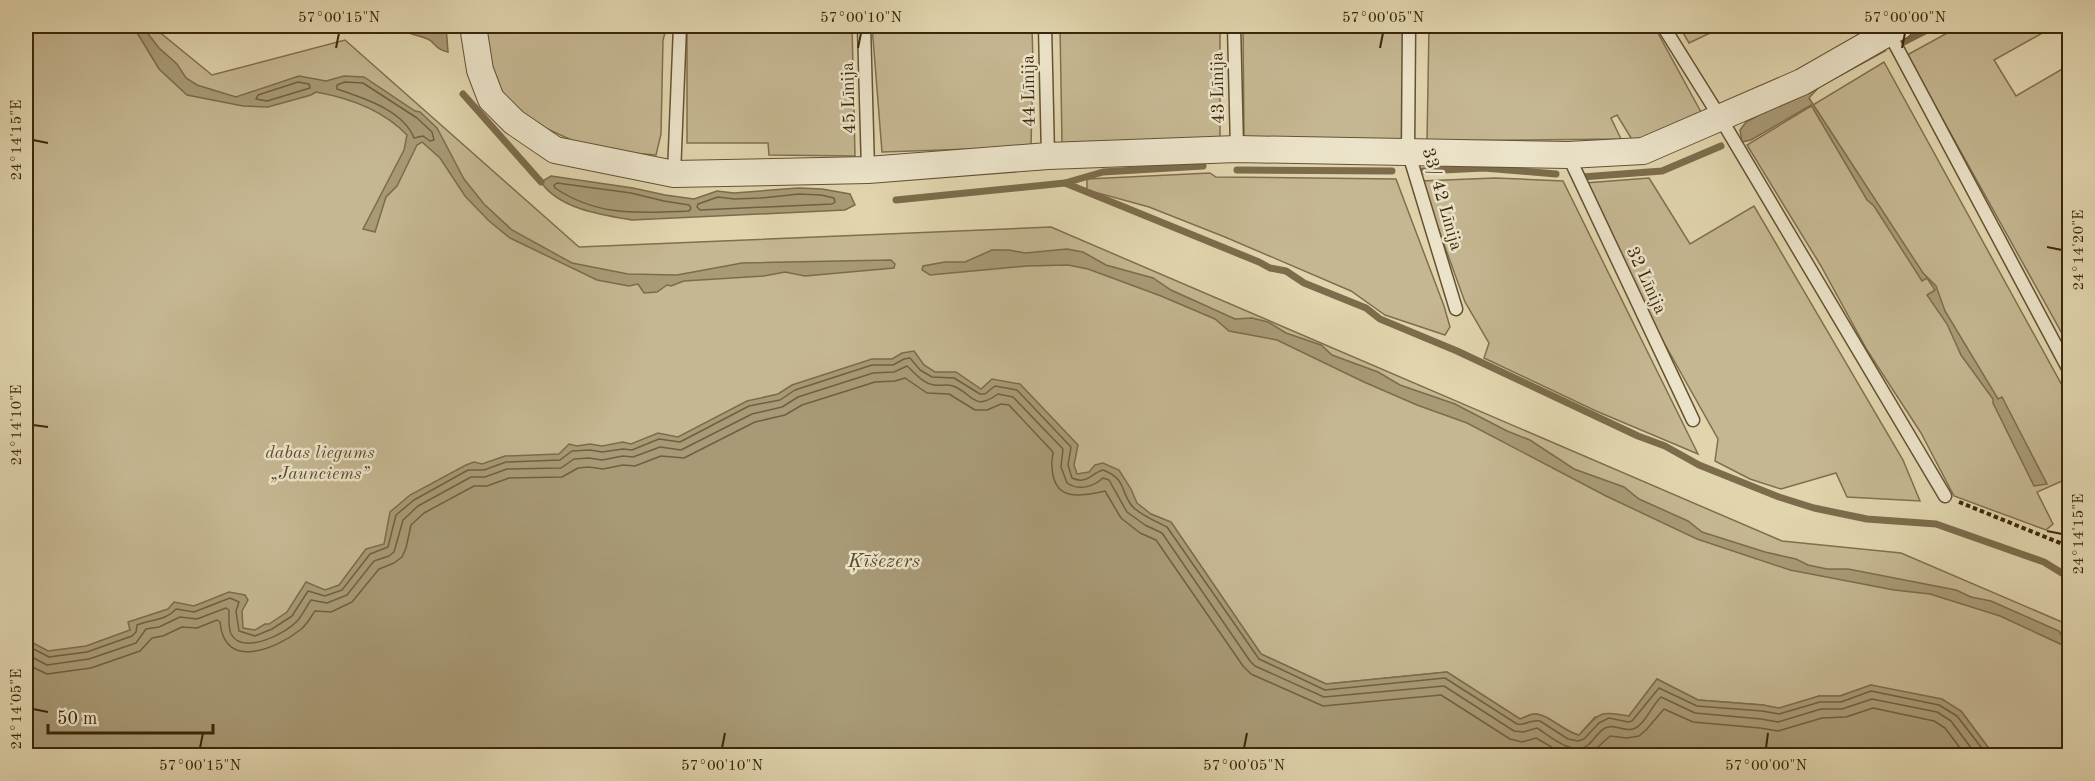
<svg xmlns="http://www.w3.org/2000/svg" width="2095" height="781" font-family="'Old Standard TT',serif">
	<rect width="100%" height="100%" fill="#e1d5ae"/>
	<filter id="stains"><feTurbulence type="fractalNoise" baseFrequency=".00333" numOctaves="4"/><feColorMatrix values="0 0 0 0 .2 0 0 0 0 .09 0 0 0 0 .02 0 0 0 .5 -.17"/></filter>
	<radialGradient id="worn" r=".72"><stop offset=".6" stop-color="#630" stop-opacity="0"/><stop offset="1" stop-color="#630" stop-opacity=".3"/></radialGradient>
	<g fill="#c5b792" stroke="#806f4e" stroke-width="1.5">
		<path d="M26,26h126l60,49 133,-35 234,207 472,-20 731,314 119,12 168,72v130h-70l-9,-5 -29,-39 -90,-26 -31,11h-21l-40,13 -16,-4 -65,-5 -41,-21 -28,37 -34,1 -16,18c-14,-3 -32,-22 -45,-21 -4,0 -10,4 -14,5l-73,-47 -121,12 -65,-30 -90,-132 -20,-8 -1125,241z"/>
		<polygon points="484,26 667,26 663,40 661,134 656,155 593,150 515,114 494,83"/>
		<polygon points="687,26 852,26 855,156 769,155 768,143 687,143"/>
		<polygon points="872,26 1032,26 1033,66 1031,147 882,152"/>
		<polygon points="1060,26 1220,26 1220,140 1062,144"/>
		<polygon points="1243,26 1403,26 1405,141 1244,142"/>
		<polygon points="1429,26 1654,26 1701,112 1685,127 1636,146 1617,115 1611,118 1621,139 1427,141"/>
		<polygon points="1679,26 1725,26 1689,43"/>
		<polygon points="1960,26 2055,26 1994,60 2016,96 2069,65 2069,346 1907,55"/>
		<polygon points="1884,62 2069,398 2069,478 2037,492 2053,524 2046,530 1954,496 1921,433 1867,350 1821,266 1747,145"/>
		<polygon points="1210,173 1216,177 1396,179 1444,306 1450,327 1445,335 1385,315 1351,291 1225,237 1149,207 1087,190 1087,179"/>
		<polygon points="1495,178 1563,181 1698,454 1596,411 1484,358 1489,343 1465,302 1421,181"/>
		<polygon points="1649,178 1690,244 1754,206 1903,460 1920,501 1847,497 1836,473 1781,489 1750,479 1715,461 1718,439 1649,316 1585,183"/>
	</g>
	<g fill="#a89a76" stroke="#7c6c4b" stroke-width="1.5">
		<path d="M133,26h9l17,22 18,16 9,14 11,7 39,12 63,-21 27,5 18,-5 20,1 51,34 5,1 17,16 27,51 20,25 28,26 60,33 56,11 49,1 65,-12 149,-3 4,4 -1,4 -89,8 -20,-4 -21,4 -80,5 -13,5 -4,-1 -10,7 -13,1 -6,-9 -9,2 -32,-6 -87,-42 -21,-17 -24,-25 -25,-38 -18,-16 -5,3 -20,41 -11,11 -11,35 -12,-3 41,-79 3,-15c-24,-25 -57,-37 -91,-43l-5,3 -43,12 -25,-1 -56,-11 -28,-26z"/>
		<path d="M400,26h46l2,26c-9,-2 -11,-5 -17,-11 -9,-7 -23,-4 -31,-15z"/>
		<polygon points="1881,50 1885,51 1819,87 1809,98 1923,273 1936,286 1945,311 1998,399 2002,397 2047,484 2034,486 1993,403 1993,399 1961,355 1947,324 1927,295 1935,290 1927,278 1922,281 1874,206 1867,200 1811,105 1751,140 1742,142 1740,130 1746,122"/>
		<path d="M551,176l82,12 32,7 29,4 23,-8 17,2 64,-5 24,1 28,5 5,11 -10,5 -213,10c-30,-5 -73,-11 -91,-38z"/>
		<polygon points="1067,249 1083,252 1106,265 1153,278 1171,290 1235,319 1252,318 1268,322 1286,333 1321,345 1332,355 1378,372 1400,385 1455,404 1507,431 1530,440 1574,469 1624,487 1639,499 1688,521 1702,532 1765,552 1796,559 1808,565 1827,569 1848,569 1956,590 1971,597 1991,601 2059,631 2062,636 2069,638 2069,648 2000,616 1930,594 1894,590 1790,570 1697,539 1606,496 1467,423 1417,405 1364,382 1277,340 1229,331 1215,319 1161,296 1088,269 1068,265 1027,266 930,275 922,270 923,266 945,262 965,262 992,250 1009,250 1025,253"/>
		<path d="M914,351l10,14 11,7h21l25,17 11,-10 28,5 58,61 -4,20 3,9 12,-2 6,-7 8,-2 16,7 12,19 6,14 14,11 20,8 90,132 65,30 121,-12 73,47c4,-1 10,-5 14,-5 13,-1 30,18 45,21 21,-22 19,-25 50,-19l28,-37 41,21 65,5 16,3 40,-12h21l31,-11 71,14 19,12 29,39 9,5h-1973v-116l22,12 38,-5 44,-16 -2,-8 40,-13 6,-7 20,4 35,-14 16,3 3,5 -6,11 1,17 12,2 10,-6h4l18,-12 19,-30 19,8 14,-5 27,-36 18,-5 6,-32 20,-17 56,-30 8,-3 8,2 23,-8 54,-2 10,-10 8,2 13,-2 12,2 21,-4 8,2 27,-11 20,4 69,-36 31,-7 14,-9 80,-26h20l10,-6z"/>
	</g>
	<g fill="none" stroke-linecap="round" stroke-linejoin="round">
		<g stroke="#716040" stroke-width="1.5">
			<polygon points="298,82 309,84 310,88 267,101 256,99 258,95"/>
			<path d="M345,82l18,1 54,35 15,14 2,8 -4,1 -7,-5 -9,2c-11,-28 -51,-40 -77,-49v-4z"/>
			<path d="M557,183l74,10 33,8 25,4 2,3 -2,3c-50,2 -91,6 -134,-23l-1,-3z"/>
			<polygon points="799,194 821,195 834,198 835,202 832,204 700,210 697,207 698,204 718,197 734,199 761,198"/>
			<path d="M26,645l23,12 38,-5 45,-16 4,-4 1,-7c14,-6 29,-4 39,-16l18,3 36,-14 9,4 -3,9 3,20 16,5 17,-7 20,-13 16,-25 17,5 17,-6 28,-36 18,-7 8,-32 18,-15 54,-30h16l22,-8 54,-2 12,-9 18,-1 12,2 21,-3 9,1 27,-11 21,3 69,-36 31,-6 15,-10 77,-25h21l11,-6 6,-1 10,12 12,7 22,1 26,16h5l10,-8 22,4 54,57 -3,18 4,13c15,7 19,-5 31,-8 25,9 17,25 31,38 10,9 22,13 33,19l92,132 66,31 120,-12 72,46c8,2 14,-5 23,-3l28,18 10,2 6,-2 15,-16 10,-5 19,4 4,-1 27,-33 38,18 65,5 17,3 41,-12h21l30,-11 68,14 18,11 31,40"/>
			<path d="M26,654l21,11 42,-6 47,-16 10,-14 13,-2 21,-10 17,2 29,-11 3,2c0,7 -1,17 2,24 12,22 56,-1 67,-14 5,-6 8,-13 13,-20l16,3 20,-8 27,-34 15,-5 5,-4 9,-32 15,-14 53,-29h14l22,-8 54,-1 13,-9 15,-1 13,2 21,-4 10,1 27,-10 21,3 71,-36 30,-7 16,-10 75,-24 21,-1 13,-6c8,7 15,17 27,19 6,1 13,-1 19,1 21,8 20,26 45,8l15,3 50,52 -2,18 6,16c12,8 26,4 36,-5l6,2 18,32 18,13 17,8 88,128 5,5 69,31 120,-11 70,45 9,1 14,-4c13,8 36,29 51,17 6,-5 10,-13 17,-17 9,-5 18,4 28,1 12,-4 19,-24 28,-32l34,16 66,6 17,3 43,-13h21l30,-10 65,13 14,9 26,35"/>
			<path d="M26,664l21,10 44,-6 49,-17 12,-13 11,-2 19,-9 15,1 20,-8 3,2c4,49 56,27 80,8 7,-5 10,-12 15,-19l16,1 21,-10 27,-33 15,-6 8,-6 4,-9 5,-23 13,-12 50,-27h13l22,-8 53,-1 16,-9 11,-1 14,2 20,-4 12,1 26,-10 23,2 71,-36 30,-7 17,-10 73,-23 20,-1 10,-3 22,15 22,1 26,16h12l14,-6 8,1 44,47c0,5 -2,9 -1,14 1,37 29,30 53,25l16,27 19,15 16,7 87,126 8,8 72,32 118,-11 69,44 12,3 14,-4 31,18"/>
			<polyline points="1588,756 1610,736 1627,738 1639,736 1646,730 1664,709 1693,722 1760,728 1778,731 1822,718 1846,717 1873,708 1934,721 1945,728 1966,756"/>
		</g>
		<g stroke="#7c6c4b" stroke-width="7">
			<path d="M216,26c20,8 39,3 59,0"/>
			<polyline points="1902,43 1935,26"/>
			<polyline points="463,94 541,182"/>
			<polyline points="1237,170 1392,171"/>
			<polyline points="1422,171 1484,168 1556,174"/>
			<polyline points="1582,177 1662,171 1721,146"/>
			<polyline points="1065,183 1103,172 1203,166"/>
			<polyline points="896,200 1065,183 1259,262 1270,268 1286,271 1304,283 1366,308 1380,319 1457,351 1638,436 1665,446 1699,465 1779,497 1814,508 1867,519 1936,524 2044,562 2070,578"/>
		</g>
		<g stroke="#645233" stroke-width="15">
			<g id="service">
				<polyline points="864,26 868,170"/>
				<polyline points="1045,26 1048,156"/>
				<polyline points="1234,26 1237,149"/>
				<polyline points="1409,26 1408,151 1456,309"/>
				<polyline points="1663,26 1721,119 1945,496"/>
				<polyline points="1888,31 2070,372"/>
				<polyline points="1568,155 1693,420"/>
				<polyline points="674,174 680,26"/>
			</g>
		</g>
		<g stroke="#645233" stroke-width="28">
			<polyline id="minor" points="473,26 480,70 491,99 514,122 555,150 674,174 868,170 1048,156 1237,149 1568,155 1643,151 1802,82 1900,26"/>
		</g>
		<polyline stroke="#3a270a" stroke-width="4" stroke-dasharray="4.5 3" stroke-linecap="butt" points="1959,502 2070,547"/>
		<use href="#service" stroke="#ece4ca" stroke-width="12"/>
		<use href="#minor" stroke="#ece4ca" stroke-width="26"/>
	</g>
	<path fill="none" stroke="#3a270a" stroke-width="2" d="M336,48l3,-15M858,48l3,-15M1380,48l3,-15M1902,48l3,-15M33,140l15,3M2047,247l15,3M33,425l15,2M2047,531l15,3M33,709l15,3M200,748l3,-15M722,748l3,-15M1244,748l3,-15M1766,748l2,-15"/>
	<g text-anchor="middle" stroke-width="5" stroke-linejoin="round" paint-order="stroke">
		<g font-size="18" fill="#3a270a" stroke="#ece4ca">
			<text transform="translate(1217 88) rotate(-91)" y="6">43 Līnija</text>
			<text transform="translate(1028 91) rotate(-91)" y="6">44 Līnija</text>
			<text transform="translate(848 98) rotate(-92)" y="6">45 Līnija</text>
			<text transform="translate(1443 199) rotate(74)" y="6">33/ 42 Līnija</text>
			<text transform="translate(1647 280) rotate(65)" y="6">32 Līnija</text>
		</g>
		<g font-size="18" font-style="italic" fill="#5d4b2c" stroke="#ece4ca">
			<text x="320" y="458">dabas liegums<tspan x="320" dy="21">„Jaunciems”</tspan></text>
		</g>
		<g font-size="20" font-style="italic" fill="#5b4a2a" stroke="#ece4ca">
			<text x="884" y="567">Ķīšezers</text>
		</g>
	</g>
	<rect width="2095" height="781" fill="none" stroke="#e1d5ae" stroke-width="66"/>
	<path d="M48 724v9h165v-9" fill="none" stroke="#3a270a" stroke-width="3"/>
	<text x="57" y="724" font-size="18" fill="#3a270a" stroke="#ece4ca" stroke-width="4.5" paint-order="stroke">50 m</text>
	<rect x="33" y="33" width="2029" height="715" fill="none" stroke="#3a270a" stroke-width="2"/>
	<g font-size="15" text-anchor="middle" fill="#3a270a">
		<text x="339" y="22">57°00'15"N</text>
		<text x="861" y="22">57°00'10"N</text>
		<text x="1383" y="22">57°00'05"N</text>
		<text x="1905" y="22">57°00'00"N</text>
		<text transform="translate(16 140) rotate(-90)" y="5">24°14'15"E</text>
		<text transform="translate(2078 250) rotate(-90)" y="5">24°14'20"E</text>
		<text transform="translate(16 425) rotate(-90)" y="5">24°14'10"E</text>
		<text transform="translate(2078 534) rotate(-90)" y="5">24°14'15"E</text>
		<text transform="translate(16 709) rotate(-90)" y="5">24°14'05"E</text>
		<text x="200" y="770">57°00'15"N</text>
		<text x="722" y="770">57°00'10"N</text>
		<text x="1244" y="770">57°00'05"N</text>
		<text x="1766" y="770">57°00'00"N</text>
	</g>
	<rect width="100%" height="100%" filter="url(#stains)"/>
	<rect width="100%" height="100%" fill="url(#worn)"/>
</svg>
